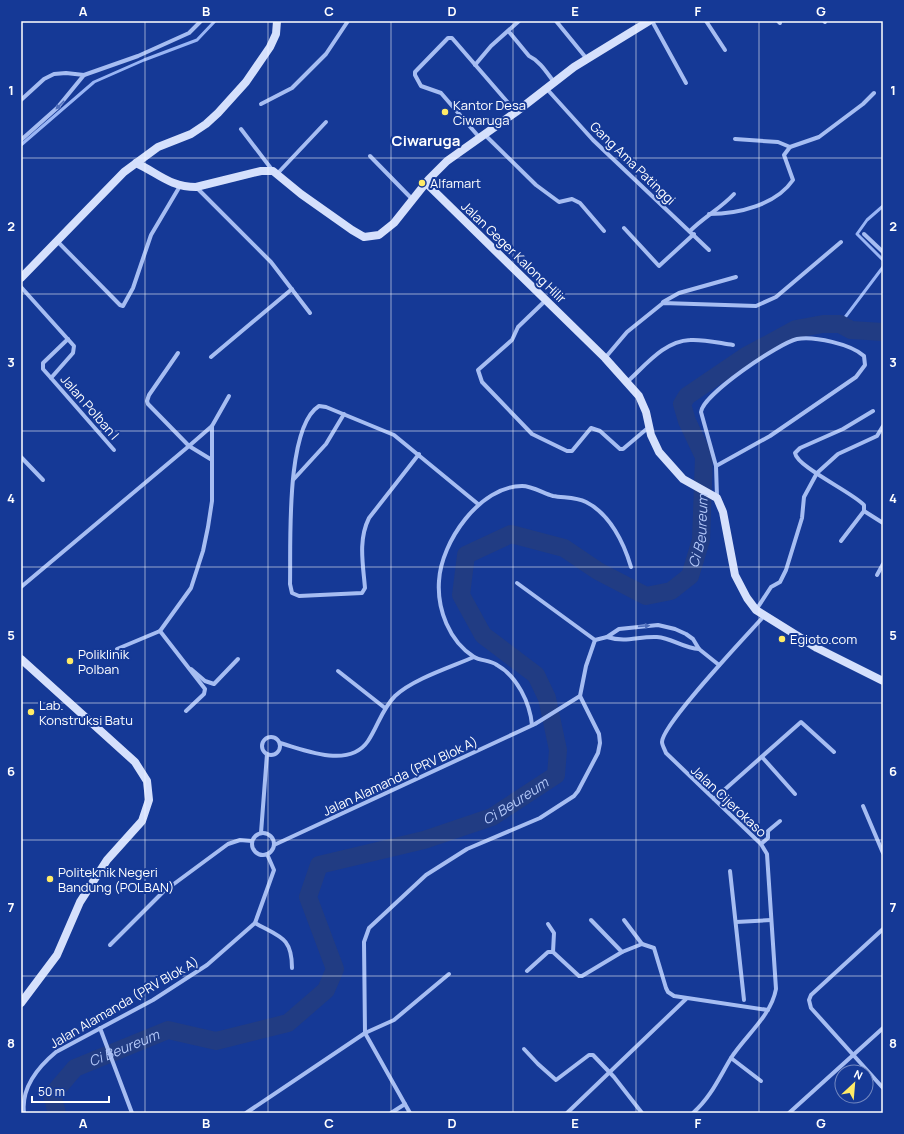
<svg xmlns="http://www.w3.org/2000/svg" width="904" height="1134" font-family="Manrope,sans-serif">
	<rect width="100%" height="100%" fill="#153996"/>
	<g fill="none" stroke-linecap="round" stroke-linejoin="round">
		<g stroke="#99b5f5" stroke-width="3">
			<polyline points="21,145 94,82 144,60 197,40 215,21"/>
			<polyline points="883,206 867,220 857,234 883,260"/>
			<polyline points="840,324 883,267"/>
		</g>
		<path stroke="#213c83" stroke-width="18" id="s1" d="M57,1113l-5,-18 23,-27 93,-38 48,11 72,-18 38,-33 9,-21 -27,-72 11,-32 105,-25 68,-23 64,-42 2,-25 -11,-52 -11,-23 -53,-40 -22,-40 5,-40 45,-21 53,14 34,23 48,25 25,-5 19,-15 11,-36 3,-83 -17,-36 -5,-17 5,-8 59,-40 50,-27 27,-5h17l11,6 32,2"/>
		<g stroke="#a6bdf2" stroke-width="4">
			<polyline points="556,21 587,59"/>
			<polyline points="652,21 686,83"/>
			<polyline points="706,21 725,50"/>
			<polyline points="778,21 780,23"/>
			<polyline points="824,21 825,22"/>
			<path d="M510,33l19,23c11,5 18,17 25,26"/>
			<polyline points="475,65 491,46 519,21"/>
			<polyline points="546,88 593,140 709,250"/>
			<polyline points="21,100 44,79 54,74 66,73 84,75 138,56 189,33 201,21"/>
			<polyline points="261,104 292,88 326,54 348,21"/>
			<polyline points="241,129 273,171"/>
			<polyline points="484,134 536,185 559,202 572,199 580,203 604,231"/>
			<polyline points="479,137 441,93 421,86 415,75 415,72 448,38 452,38 516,112"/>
			<polyline points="735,139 778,142 790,147"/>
			<polyline points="21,140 57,108 84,75"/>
			<polyline points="370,156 413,200"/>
			<polyline points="277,174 326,122"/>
			<polyline points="197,188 271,262 310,313"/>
			<path d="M709,214c29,0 67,-9 84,-34l-9,-25 6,-8 29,-10 44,-33 11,-11"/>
			<polyline points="624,228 659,266 694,234"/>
			<path d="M690,231c14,-14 31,-23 44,-37"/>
			<polyline points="864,234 883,252"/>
			<polyline points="57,241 120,305 123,306 133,288 151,235 180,186"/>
			<polyline points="21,287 74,346 73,353 51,378 114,450"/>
			<polyline points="546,300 518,327 512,340 478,370 482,382 532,434 567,451 572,451 591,428 600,431 620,449 623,449 649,427"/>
			<polyline points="663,302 679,293 736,277"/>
			<polyline points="178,353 149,395 147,401 148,404 189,446 212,426"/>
			<polyline points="211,357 292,289"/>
			<polyline points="605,358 627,332 663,303 756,306 776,297 841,242"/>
			<polyline points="51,378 43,369 43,363 68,339"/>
			<path d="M627,382c18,-16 37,-41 63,-42 13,-1 29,3 43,5"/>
			<path d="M419,454l-50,64c-11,22 -6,46 -4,70l-3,5 -63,3 -7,-3 -2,-9c1,-38 -5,-157 29,-178l7,1 68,28 84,69"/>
			<polyline points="21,457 43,480"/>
			<polyline points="212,460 212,426 229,396"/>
			<path d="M716,466l54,-30 86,-59 9,-12 -1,-9c-13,-12 -50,-20 -67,-17 -18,4 -95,56 -96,73l15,54 1,31"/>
			<polyline points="293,480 326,444 344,414"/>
			<polyline points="864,511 883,523"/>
			<path d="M841,541l23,-30v-6c-12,-13 -67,-38 -69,-52l5,-5 43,-19 30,-18"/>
			<polyline points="877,575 883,564"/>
			<polyline points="517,583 595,640"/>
			<polyline points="21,587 189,446 212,460 212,501 208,527 203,551 191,588 160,631 205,689 204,694 186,711"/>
			<polyline points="756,610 771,587 780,582 786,570 802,518 804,497 817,473 838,454 877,436 883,426"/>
			<path d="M607,637c20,6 31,-1 50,0 15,1 26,11 42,12"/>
			<polyline points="117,649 160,631"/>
			<polyline points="191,669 205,681 214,684 238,659"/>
			<polyline points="338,671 385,708"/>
			<path d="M532,725c-2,-22 -15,-49 -35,-60 -7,-5 -16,-4 -23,-8 -25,-16 -37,-48 -35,-76 2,-39 41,-95 83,-95 10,0 21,7 31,10 11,2 23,1 33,6 24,12 38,41 45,65"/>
			<circle cx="271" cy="746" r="9"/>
			<path d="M280,743c25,7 69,26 88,-2 10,-15 14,-32 27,-45 18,-17 56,-29 79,-39"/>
			<polyline points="762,757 795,794"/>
			<polyline points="714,799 801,722 834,752"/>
			<polyline points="863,806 883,853"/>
			<circle cx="263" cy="844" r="11"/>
			<polyline points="261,833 267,754"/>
			<polyline points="761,844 768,838 768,831 780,821"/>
			<polyline points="274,845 535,724 580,696 586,666 595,640 607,637 619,629 658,625 675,629 686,634 693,639 699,649 719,665"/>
			<polyline points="730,871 744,1000"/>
			<polyline points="591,920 622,952"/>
			<polyline points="624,920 642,944"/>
			<polyline points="736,922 771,920"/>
			<path d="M255,923c25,14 37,14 37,45"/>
			<polyline points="548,924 554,933 553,952"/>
			<polyline points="883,929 811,995 809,1000 811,1008 883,1088"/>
			<polyline points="110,945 163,892 228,844 240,840 252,841"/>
			<polyline points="527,971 548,952 553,952 579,976 582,976 622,952 642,944 654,948 666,988 668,992 674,996 768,1010"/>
			<polyline points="100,1028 132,1113"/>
			<polyline points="524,1049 538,1064 556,1080 589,1055 593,1055 614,1077 642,1113"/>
			<polyline points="731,1058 761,1081"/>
			<path d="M24,1113c-3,-25 14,-46 32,-61l97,-52 54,-35 48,-42 19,-53 -7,-16"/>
			<polyline points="246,1113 365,1033 394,1020 449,974"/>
			<polyline points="391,1113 405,1104"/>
			<polyline points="410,1113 365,1033 364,942 369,928 426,875 467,849 540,818 574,796 578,791 598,753 600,743 599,734 580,696"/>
			<polyline points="567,1113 686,999"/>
			<path d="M693,1113c18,-16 26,-35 38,-55 15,-23 40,-42 45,-69l-9,-135 -6,-10 -95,-91c-1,-3 -4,-8 -4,-11 0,-18 86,-108 102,-126"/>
			<polyline points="789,1113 883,1028"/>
		</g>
		<g stroke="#d5e0fc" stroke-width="8">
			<path d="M136,163c22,10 34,24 60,24l65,-16h12l28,23 51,36 12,7 15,-2 15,-12 35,-44 18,-18 69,-49 58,-45 75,-46"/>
			<polyline points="426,183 605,358 639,396 646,412 651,435 659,452 683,479 717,498 723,512 735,575 747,598 756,610 817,648 883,681"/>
			<polyline points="21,278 124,172 158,147 191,134 206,124 218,113 246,82 270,47 276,34 277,21"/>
			<polyline points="21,659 135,762 147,781 149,800 142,821 107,860 80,902 57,955 21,1003"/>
		</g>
	</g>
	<defs><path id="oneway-solid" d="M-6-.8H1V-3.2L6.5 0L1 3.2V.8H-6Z"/></defs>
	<g fill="#4f6ebb">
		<use href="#oneway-solid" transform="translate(60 105) rotate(135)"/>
		<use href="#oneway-solid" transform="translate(644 626) rotate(-4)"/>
	</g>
	<path fill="none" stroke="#fff" stroke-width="1" stroke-opacity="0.55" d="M145,21v1092M268,21v1092M391,21v1092M513,21v1092M636,21v1092M759,21v1092M21,158h862M21,294h862M21,431h862M21,567h862M21,703h862M21,840h862M21,976h862"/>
	<g fill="#ffeb67" stroke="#153996" stroke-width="1.5">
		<circle cx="445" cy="112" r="4"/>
		<circle cx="422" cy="183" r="4"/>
		<circle cx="782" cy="639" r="4"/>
		<circle cx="70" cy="661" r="4"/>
		<circle cx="31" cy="712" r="4"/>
		<circle cx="50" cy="879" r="4"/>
	</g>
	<g text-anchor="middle" stroke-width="4" stroke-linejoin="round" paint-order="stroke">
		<g font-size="13" fill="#fff" stroke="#153996" text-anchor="start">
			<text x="453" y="110">Kantor Desa<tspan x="453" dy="15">Ciwaruga</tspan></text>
			<text x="430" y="188">Alfamart</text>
			<text x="790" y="644">Egioto.com</text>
			<text x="78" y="659">Poliklinik<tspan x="78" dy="15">Polban</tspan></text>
			<text x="39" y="710">Lab.<tspan x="39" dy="15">Konstruksi Batu</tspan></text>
			<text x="58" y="877">Politeknik Negeri<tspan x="58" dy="15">Bandung (POLBAN)</tspan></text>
		</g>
		<g font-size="13" fill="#fff" stroke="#153996">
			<text transform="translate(633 163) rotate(44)" y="5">Gang Ama Patinggi</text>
			<text transform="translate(514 252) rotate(44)" y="5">Jalan Geger Kalong Hilir</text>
			<text transform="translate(90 407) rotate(49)" y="5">Jalan Polban I</text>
			<text transform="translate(400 776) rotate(-25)" y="5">Jalan Alamanda (PRV Blok A)</text>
			<text transform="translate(729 801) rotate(43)" y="5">Jalan Cijerokaso</text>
			<text transform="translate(124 1002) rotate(-30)" y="5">Jalan Alamanda (PRV Blok A)</text>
		</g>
		<g font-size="14" font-style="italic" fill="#b3c8f9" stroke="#153996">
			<text dy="5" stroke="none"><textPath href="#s1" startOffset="1270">Ci Beureum</textPath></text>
			<text dy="5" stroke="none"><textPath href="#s1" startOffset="670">Ci Beureum</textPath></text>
			<text dy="5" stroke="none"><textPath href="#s1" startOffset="107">Ci Beureum</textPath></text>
		</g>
		<g font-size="15" font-weight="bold" fill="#fff" stroke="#153996">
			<text x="426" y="146">Ciwaruga</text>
		</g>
	</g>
	<rect width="904" height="1134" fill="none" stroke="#153996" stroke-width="44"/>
	<g transform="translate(854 1084) rotate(26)"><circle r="19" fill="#153996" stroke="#7388c0"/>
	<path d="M0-3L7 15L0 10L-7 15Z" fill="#ffeb67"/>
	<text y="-6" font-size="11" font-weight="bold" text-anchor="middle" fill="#ffffff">N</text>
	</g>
	<path d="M32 1096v6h77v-6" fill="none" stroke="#ffffff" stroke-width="2"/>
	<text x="38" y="1096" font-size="12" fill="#ffffff" stroke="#153996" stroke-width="3" paint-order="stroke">50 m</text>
	<rect x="22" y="22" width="860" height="1090" fill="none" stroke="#fff" stroke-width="1.5"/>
	<g font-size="13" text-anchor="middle" font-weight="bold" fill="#fff">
		<text x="83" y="16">A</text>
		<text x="206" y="16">B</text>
		<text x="329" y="16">C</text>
		<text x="452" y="16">D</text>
		<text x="575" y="16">E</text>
		<text x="698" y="16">F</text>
		<text x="821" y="16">G</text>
		<text x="11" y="95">1</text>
		<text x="893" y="95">1</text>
		<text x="11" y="231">2</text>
		<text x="893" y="231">2</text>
		<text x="11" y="367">3</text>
		<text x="893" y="367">3</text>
		<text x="11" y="503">4</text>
		<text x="893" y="503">4</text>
		<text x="11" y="640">5</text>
		<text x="893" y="640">5</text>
		<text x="11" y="776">6</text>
		<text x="893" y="776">6</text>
		<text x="11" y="912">7</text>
		<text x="893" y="912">7</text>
		<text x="11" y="1048">8</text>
		<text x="893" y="1048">8</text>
		<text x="83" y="1128">A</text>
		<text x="206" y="1128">B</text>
		<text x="329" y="1128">C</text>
		<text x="452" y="1128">D</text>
		<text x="575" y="1128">E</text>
		<text x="698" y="1128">F</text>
		<text x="821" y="1128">G</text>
	</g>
</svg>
